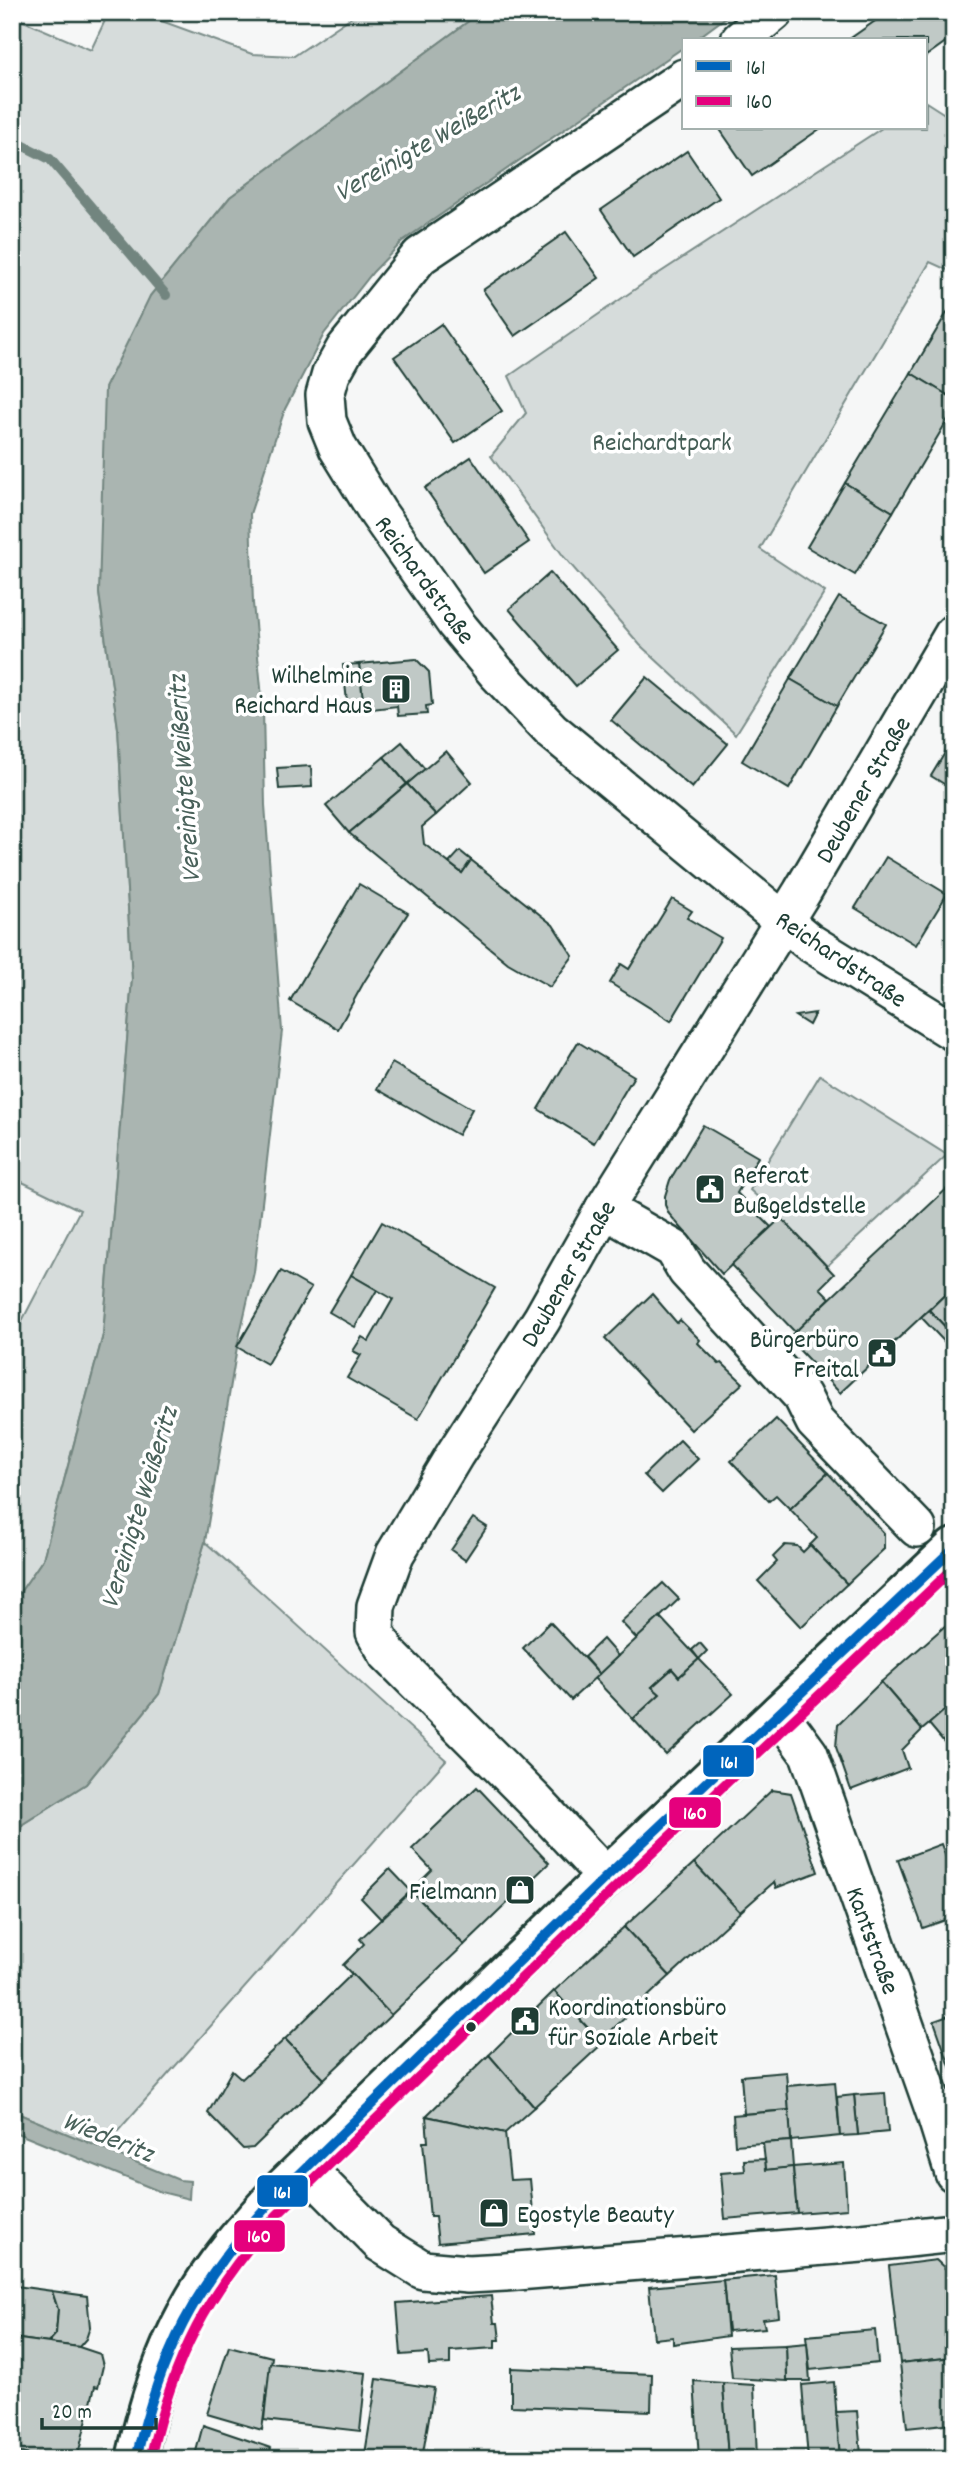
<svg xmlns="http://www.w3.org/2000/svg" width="966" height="2471" font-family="Dekko,sans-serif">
	<rect width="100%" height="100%" fill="#f6f7f7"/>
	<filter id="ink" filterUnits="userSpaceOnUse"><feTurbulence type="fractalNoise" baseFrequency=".0143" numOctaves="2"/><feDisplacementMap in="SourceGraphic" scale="14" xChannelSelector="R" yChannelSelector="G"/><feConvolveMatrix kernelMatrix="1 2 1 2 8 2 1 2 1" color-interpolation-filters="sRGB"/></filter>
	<g filter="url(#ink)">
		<g fill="#d6dcdb" stroke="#7a8c88" stroke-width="2">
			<polygon points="109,12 137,12 252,54 294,56 359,12 481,12 230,197 150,296 99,593 118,728 132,979 103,1335 43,1559 12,1604 12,1340 80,1210 12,1177 12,16 91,50"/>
			<polygon points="926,102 954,120 954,273 930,262 760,549 825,592 736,734 640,645 564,557 491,456 526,413 509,376 647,281 882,128 926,128"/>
			<polygon points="820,1075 947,1155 827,1266 781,1218 750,1190"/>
			<path d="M205,1542c82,72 160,146 241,218l-344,389 -90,-38v-274l11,-13 63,-40 73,-90z"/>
		</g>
		<g fill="#aab5b1" stroke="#72857f" stroke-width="2">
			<polygon points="481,12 733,12 695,40 684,40 684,47 404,240 373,272 324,334 285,409 250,514 253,603 263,709 265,805 282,1031 254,1272 237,1347 205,1542 159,1694 86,1784 23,1824 12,1837 12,1604 43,1559 103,1335 132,979 118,728 99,593 105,388 150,296 230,197"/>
			<polygon points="12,2111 179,2180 190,2181 189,2199 161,2192 12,2131"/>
		</g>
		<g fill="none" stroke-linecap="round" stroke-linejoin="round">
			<polyline stroke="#72857f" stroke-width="10" points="12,140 50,159 166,295"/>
		</g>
		<g fill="#c0c9c6" stroke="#1f3d34" stroke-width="2">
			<polygon points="888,12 938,12 954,36 926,56 926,40 848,40"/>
			<polygon points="719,128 821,128 752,176"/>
			<polygon points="687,151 719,198 633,257 601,210"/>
			<polygon points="566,232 599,278 515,336 483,290"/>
			<polygon points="951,306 954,307 954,399 911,373"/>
			<polygon points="441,324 502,411 455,443 394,357"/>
			<polygon points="911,373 954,399 954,409 893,512 845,483"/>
			<polygon points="471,457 529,542 484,573 425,488"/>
			<polygon points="845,483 893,512 855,575 807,547"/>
			<polygon points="550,573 618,650 576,686 509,609"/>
			<polygon points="839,597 886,624 837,706 790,679"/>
			<polygon points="416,659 429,672 432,705 426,706 427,714 398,716 397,706 364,710 359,664"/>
			<polygon points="359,664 364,710 348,711 343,665"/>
			<polygon points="647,677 728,744 692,788 611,720"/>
			<polygon points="790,679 837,706 789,789 742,761"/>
			<polygon points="952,741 954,742 954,790 931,776"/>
			<polygon points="402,742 425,769 407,784 384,757"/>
			<polygon points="446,751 472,782 436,815 407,784"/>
			<polygon points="384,757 407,784 349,833 326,806"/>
			<polygon points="311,766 312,787 279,789 277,768"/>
			<polygon points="407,784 436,815 422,827 424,844 462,873 471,860 553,925 573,956 550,987 508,963 349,833"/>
			<polygon points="460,851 471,860 462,873 449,863"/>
			<polygon points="886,857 947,894 916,945 855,908"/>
			<polygon points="359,884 408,913 364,982 338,1029 290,1001"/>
			<polygon points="672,899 692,911 687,918 721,938 671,1021 610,983 621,964 629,969"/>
			<polygon points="815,1013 809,1025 795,1016"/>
			<polygon points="578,1042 634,1076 594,1143 538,1109"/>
			<polygon points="392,1063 472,1109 458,1135 377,1089"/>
			<polygon points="703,1125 758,1157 737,1193 771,1227 722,1274 669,1214 665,1205 665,1196 670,1180"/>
			<polygon points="954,1182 954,1286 840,1393 788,1338"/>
			<polygon points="781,1218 834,1274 820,1288 830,1298 795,1332 731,1265"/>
			<polygon points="382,1222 495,1288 418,1419 347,1378 361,1355 353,1351 362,1337 369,1341 393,1299 351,1275"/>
			<polygon points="281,1271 311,1288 267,1364 237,1347"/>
			<polygon points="351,1275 377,1290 355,1327 329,1312"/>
			<polygon points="954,1286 954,1336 929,1310"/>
			<polygon points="652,1294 677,1323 680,1320 700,1340 698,1343 719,1364 722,1363 743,1383 691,1430 605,1339"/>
			<polygon points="929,1310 954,1336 954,1352 921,1317"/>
			<polygon points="776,1419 828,1473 790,1509 776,1495 769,1501 731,1461"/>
			<polygon points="680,1440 698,1459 662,1493 644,1475"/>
			<polygon points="828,1473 884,1533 884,1549 847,1584 810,1545 817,1538 790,1509"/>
			<polygon points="473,1518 487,1527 465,1560 451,1550"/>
			<polygon points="785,1545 797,1546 803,1552 810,1545 847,1584 801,1627 758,1581 777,1562 773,1557"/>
			<polygon points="663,1583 679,1599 637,1639 621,1622"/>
			<polygon points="660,1617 699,1659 679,1677 672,1669 652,1687 660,1694 633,1719 594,1678"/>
			<polygon points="954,1618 954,1703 922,1730 881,1682"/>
			<polygon points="550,1622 599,1674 571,1700 523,1648"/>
			<polygon points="603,1639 618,1656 599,1674 584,1657"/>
			<polygon points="700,1643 707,1651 699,1659 692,1650"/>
			<polygon points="699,1659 733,1694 666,1755 633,1719 660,1694 652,1687 672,1669 679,1677"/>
			<polygon points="881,1682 922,1730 902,1750 908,1768 851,1790 836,1747 838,1724"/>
			<polygon points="953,1703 954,1704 954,1754 929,1724"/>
			<polygon points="477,1787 549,1863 464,1945 411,1891 432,1870 412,1849"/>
			<polygon points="772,1790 791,1793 818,1872 776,1888 774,1882 740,1912 694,1863"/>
			<polygon points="941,1844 954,1879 954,1917 923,1928 898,1860"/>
			<polygon points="694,1863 740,1912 670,1976 624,1927"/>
			<polygon points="390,1869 411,1891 381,1919 361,1898"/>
			<polygon points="411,1891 464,1945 391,2015 343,1965 364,1944 360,1939"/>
			<polygon points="624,1927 670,1976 600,2041 554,1991"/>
			<polygon points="352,1974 391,2015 324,2079 285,2039"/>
			<polygon points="554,1991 602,2044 534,2107 489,2055"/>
			<polygon points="954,2014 954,2078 934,2021"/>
			<polygon points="285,2039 324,2079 253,2148 243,2149 208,2113 232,2070 242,2079"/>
			<polygon points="489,2055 534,2107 505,2133 426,2116"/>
			<polygon points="786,2072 789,2110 744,2114 741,2076"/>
			<polygon points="835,2082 840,2136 791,2141 787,2086"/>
			<polygon points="885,2093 888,2132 858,2135 854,2095"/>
			<polygon points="854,2095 858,2135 840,2136 837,2097"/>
			<polygon points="789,2110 791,2141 735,2145 733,2115"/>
			<polygon points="426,2116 505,2133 510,2180 530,2179 535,2234 438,2243 435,2217 430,2217 423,2142 428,2142"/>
			<polygon points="791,2141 793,2167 766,2170 763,2143"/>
			<polygon points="765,2159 766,2170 793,2167 797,2213 725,2219 721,2173 745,2171 744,2160"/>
			<polygon points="844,2163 847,2209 797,2213 793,2167"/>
			<polygon points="936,2260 949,2272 954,2315 954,2357 900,2363 889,2266"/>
			<polygon points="775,2275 779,2317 763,2319 765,2328 728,2331 723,2280"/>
			<polygon points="723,2280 728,2336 673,2344 673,2337 654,2339 649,2287"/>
			<polygon points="16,2286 52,2291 58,2309 56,2334 48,2343 12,2338 12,2316"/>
			<polygon points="52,2291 87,2296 90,2327 86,2339 79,2347 48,2343 56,2334 58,2309"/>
			<polygon points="491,2296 494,2323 498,2323 500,2340 495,2340 495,2348 450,2351 450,2364 429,2365 428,2353 401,2355 397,2303"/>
			<polygon points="875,2330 878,2363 810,2370 806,2336"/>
			<polygon points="12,2338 79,2347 100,2354 103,2366 98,2387 95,2386 77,2459 46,2459 12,2451 12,2433 21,2399 12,2397"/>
			<polygon points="807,2343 810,2381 787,2381 786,2345"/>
			<polygon points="786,2345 787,2381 732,2378 729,2347"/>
			<polygon points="229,2346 272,2357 262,2430 207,2414"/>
			<polygon points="954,2357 954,2423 907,2428 900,2363"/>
			<polygon points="270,2363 366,2373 360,2431 264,2420"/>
			<polygon points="511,2368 652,2374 651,2411 511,2406"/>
			<polygon points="377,2379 434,2388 422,2459 392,2459 365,2454"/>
			<polygon points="694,2381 723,2383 728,2459 699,2459"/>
			<polygon points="834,2382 840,2459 808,2459 802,2385"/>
			<polygon points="723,2383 754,2385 757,2459 728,2459"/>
			<polygon points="857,2411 861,2454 840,2456 836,2412"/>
			<polygon points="203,2425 271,2448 267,2459 194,2459"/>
			<polygon points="12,2451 38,2457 46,2459 12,2459"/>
		</g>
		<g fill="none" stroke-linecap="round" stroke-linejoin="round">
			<g stroke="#1f3d34" stroke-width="42">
				<g id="street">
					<polyline points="740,40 774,12"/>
					<polyline points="684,78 420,256 345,349 331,374 325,395 327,421 338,448 378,513 456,624 496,672 551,730 809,942 954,1032"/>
					<polyline points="604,1209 674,1249 687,1271 802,1396 815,1422 917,1528"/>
					<polyline points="779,1713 809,1754 935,2112 954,2173"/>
					<polyline points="606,1877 536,1802 388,1654 375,1632 376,1606 395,1554 455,1454 542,1319 604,1209 802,892 954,633"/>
					<polyline points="305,2167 380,2243 423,2270 468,2274 505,2272 862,2243 954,2233"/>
				</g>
			</g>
			<g stroke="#1f3d34" stroke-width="44">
				<path id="secondary" d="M136,2459c11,-50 27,-102 52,-148 23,-44 58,-83 91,-119l327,-315 348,-329"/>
			</g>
			<use href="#street" stroke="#fff" stroke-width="37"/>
			<use href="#secondary" stroke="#fff" stroke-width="38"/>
			<g stroke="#fff" stroke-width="16">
				<path id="bus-1" d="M136,2459c25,-107 58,-172 131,-253l339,-329 348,-329"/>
			</g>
			<g stroke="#fff" stroke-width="16">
				<path id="bus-2" d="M150,2459c24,-103 57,-166 127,-244l339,-328 338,-319"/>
			</g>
			<use href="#bus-1" stroke="#0065bd" stroke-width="10"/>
			<use href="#bus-2" stroke="#e5007d" stroke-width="10"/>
		</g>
	</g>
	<defs>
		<g id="building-square" transform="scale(1.575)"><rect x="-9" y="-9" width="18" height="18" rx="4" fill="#1f3d34" stroke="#fff"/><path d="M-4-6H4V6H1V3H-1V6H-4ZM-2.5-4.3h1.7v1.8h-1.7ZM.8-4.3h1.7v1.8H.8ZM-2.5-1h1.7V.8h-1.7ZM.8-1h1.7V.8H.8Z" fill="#fff"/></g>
		<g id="civic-square" transform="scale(1.575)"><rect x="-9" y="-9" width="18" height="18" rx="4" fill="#1f3d34" stroke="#fff"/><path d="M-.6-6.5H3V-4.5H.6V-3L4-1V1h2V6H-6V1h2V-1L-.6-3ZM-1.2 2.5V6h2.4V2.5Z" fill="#fff"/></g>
		<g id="shop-square" transform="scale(1.575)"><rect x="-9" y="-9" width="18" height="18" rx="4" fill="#1f3d34" stroke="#fff"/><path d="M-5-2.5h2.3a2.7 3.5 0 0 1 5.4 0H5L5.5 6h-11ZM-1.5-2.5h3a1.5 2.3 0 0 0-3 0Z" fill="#fff"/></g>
	</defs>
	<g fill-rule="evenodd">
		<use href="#building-square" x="396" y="689"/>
		<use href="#civic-square" x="710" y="1189"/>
		<use href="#civic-square" x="882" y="1353"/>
		<use href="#shop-square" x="520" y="1890"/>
		<use href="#civic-square" x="525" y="2021"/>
		<use href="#shop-square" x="494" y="2213"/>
	</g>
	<circle fill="#1f3d34" stroke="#fff" stroke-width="2.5" cx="471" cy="2027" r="6"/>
	<g text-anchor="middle" stroke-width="7" stroke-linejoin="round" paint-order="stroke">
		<g font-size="26" fill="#445d55" stroke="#fff">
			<text x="662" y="450">Reichardtpark</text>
		</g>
		<g font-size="26" fill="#1f3d34" stroke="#fff">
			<text transform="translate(426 579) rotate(54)" y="9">Reichardstraße</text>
			<text transform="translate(862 789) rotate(-60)" y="9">Deubener Straße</text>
			<text transform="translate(842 958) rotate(34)" y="9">Reichardstraße</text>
			<text transform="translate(567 1273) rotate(-60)" y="9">Deubener Straße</text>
			<text transform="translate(874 1940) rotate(70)" y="9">Kantstraße</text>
		</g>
		<g font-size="26" fill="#1f3d34" stroke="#fff" text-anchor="end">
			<text x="373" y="683">Wilhelmine<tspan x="373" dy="30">Reichard Haus</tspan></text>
			<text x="733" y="1183" text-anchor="start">Referat<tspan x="733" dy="30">Bußgeldstelle</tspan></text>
			<text x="859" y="1347">Bürgerbüro<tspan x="859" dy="30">Freital</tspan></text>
			<text x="497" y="1899">Fielmann</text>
			<text x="548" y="2015" text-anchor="start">Koordinationsbüro<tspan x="548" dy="30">für Soziale Arbeit</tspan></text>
			<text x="517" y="2222" text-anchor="start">Egostyle Beauty</text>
		</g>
		<g font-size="28" font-style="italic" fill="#49615a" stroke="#fff">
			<text transform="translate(426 141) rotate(-30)" y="10">Vereinigte Weißeritz</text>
			<text transform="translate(182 779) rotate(-94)" y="10">Vereinigte Weißeritz</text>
			<text transform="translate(137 1507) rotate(-73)" y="10">Vereinigte Weißeritz</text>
			<text transform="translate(109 2135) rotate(22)" y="10">Wiederitz</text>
		</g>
	</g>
	<g stroke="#fff" stroke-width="2.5">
		<rect x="702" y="1744" width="53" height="34" rx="7" fill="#0065bd"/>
		<rect x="668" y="1796" width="54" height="33" rx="7" fill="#e5007d"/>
		<rect x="256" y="2174" width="53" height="34" rx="7" fill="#0065bd"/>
		<rect x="233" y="2219" width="53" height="34" rx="7" fill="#e5007d"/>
	</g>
	<g font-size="19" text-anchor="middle" font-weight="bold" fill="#fff">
		<text x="729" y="1768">161</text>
		<text x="695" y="1819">160</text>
		<text x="282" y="2198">161</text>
		<text x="259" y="2242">160</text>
	</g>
	<rect width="966" height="2471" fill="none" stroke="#fff" stroke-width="42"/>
	<rect x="21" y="21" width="924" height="2429" fill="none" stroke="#1f3d34" stroke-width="2.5" filter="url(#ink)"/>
	<rect x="682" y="38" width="245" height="91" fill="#ffffff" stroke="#a5b1ae" stroke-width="2"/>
	<rect x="696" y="61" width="35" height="10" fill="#0065bd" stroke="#a5b1ae" stroke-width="2"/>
	<text x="746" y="74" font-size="21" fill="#1f3d34">161</text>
	<rect x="696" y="96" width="35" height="10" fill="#e5007d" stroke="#a5b1ae" stroke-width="2"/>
	<text x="746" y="108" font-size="21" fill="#1f3d34">160</text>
	<path d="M42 2418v10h114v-10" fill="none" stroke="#1f3d34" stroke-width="3.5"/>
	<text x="52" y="2418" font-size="21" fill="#1f3d34" stroke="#ffffff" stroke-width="5" paint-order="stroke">20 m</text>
</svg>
